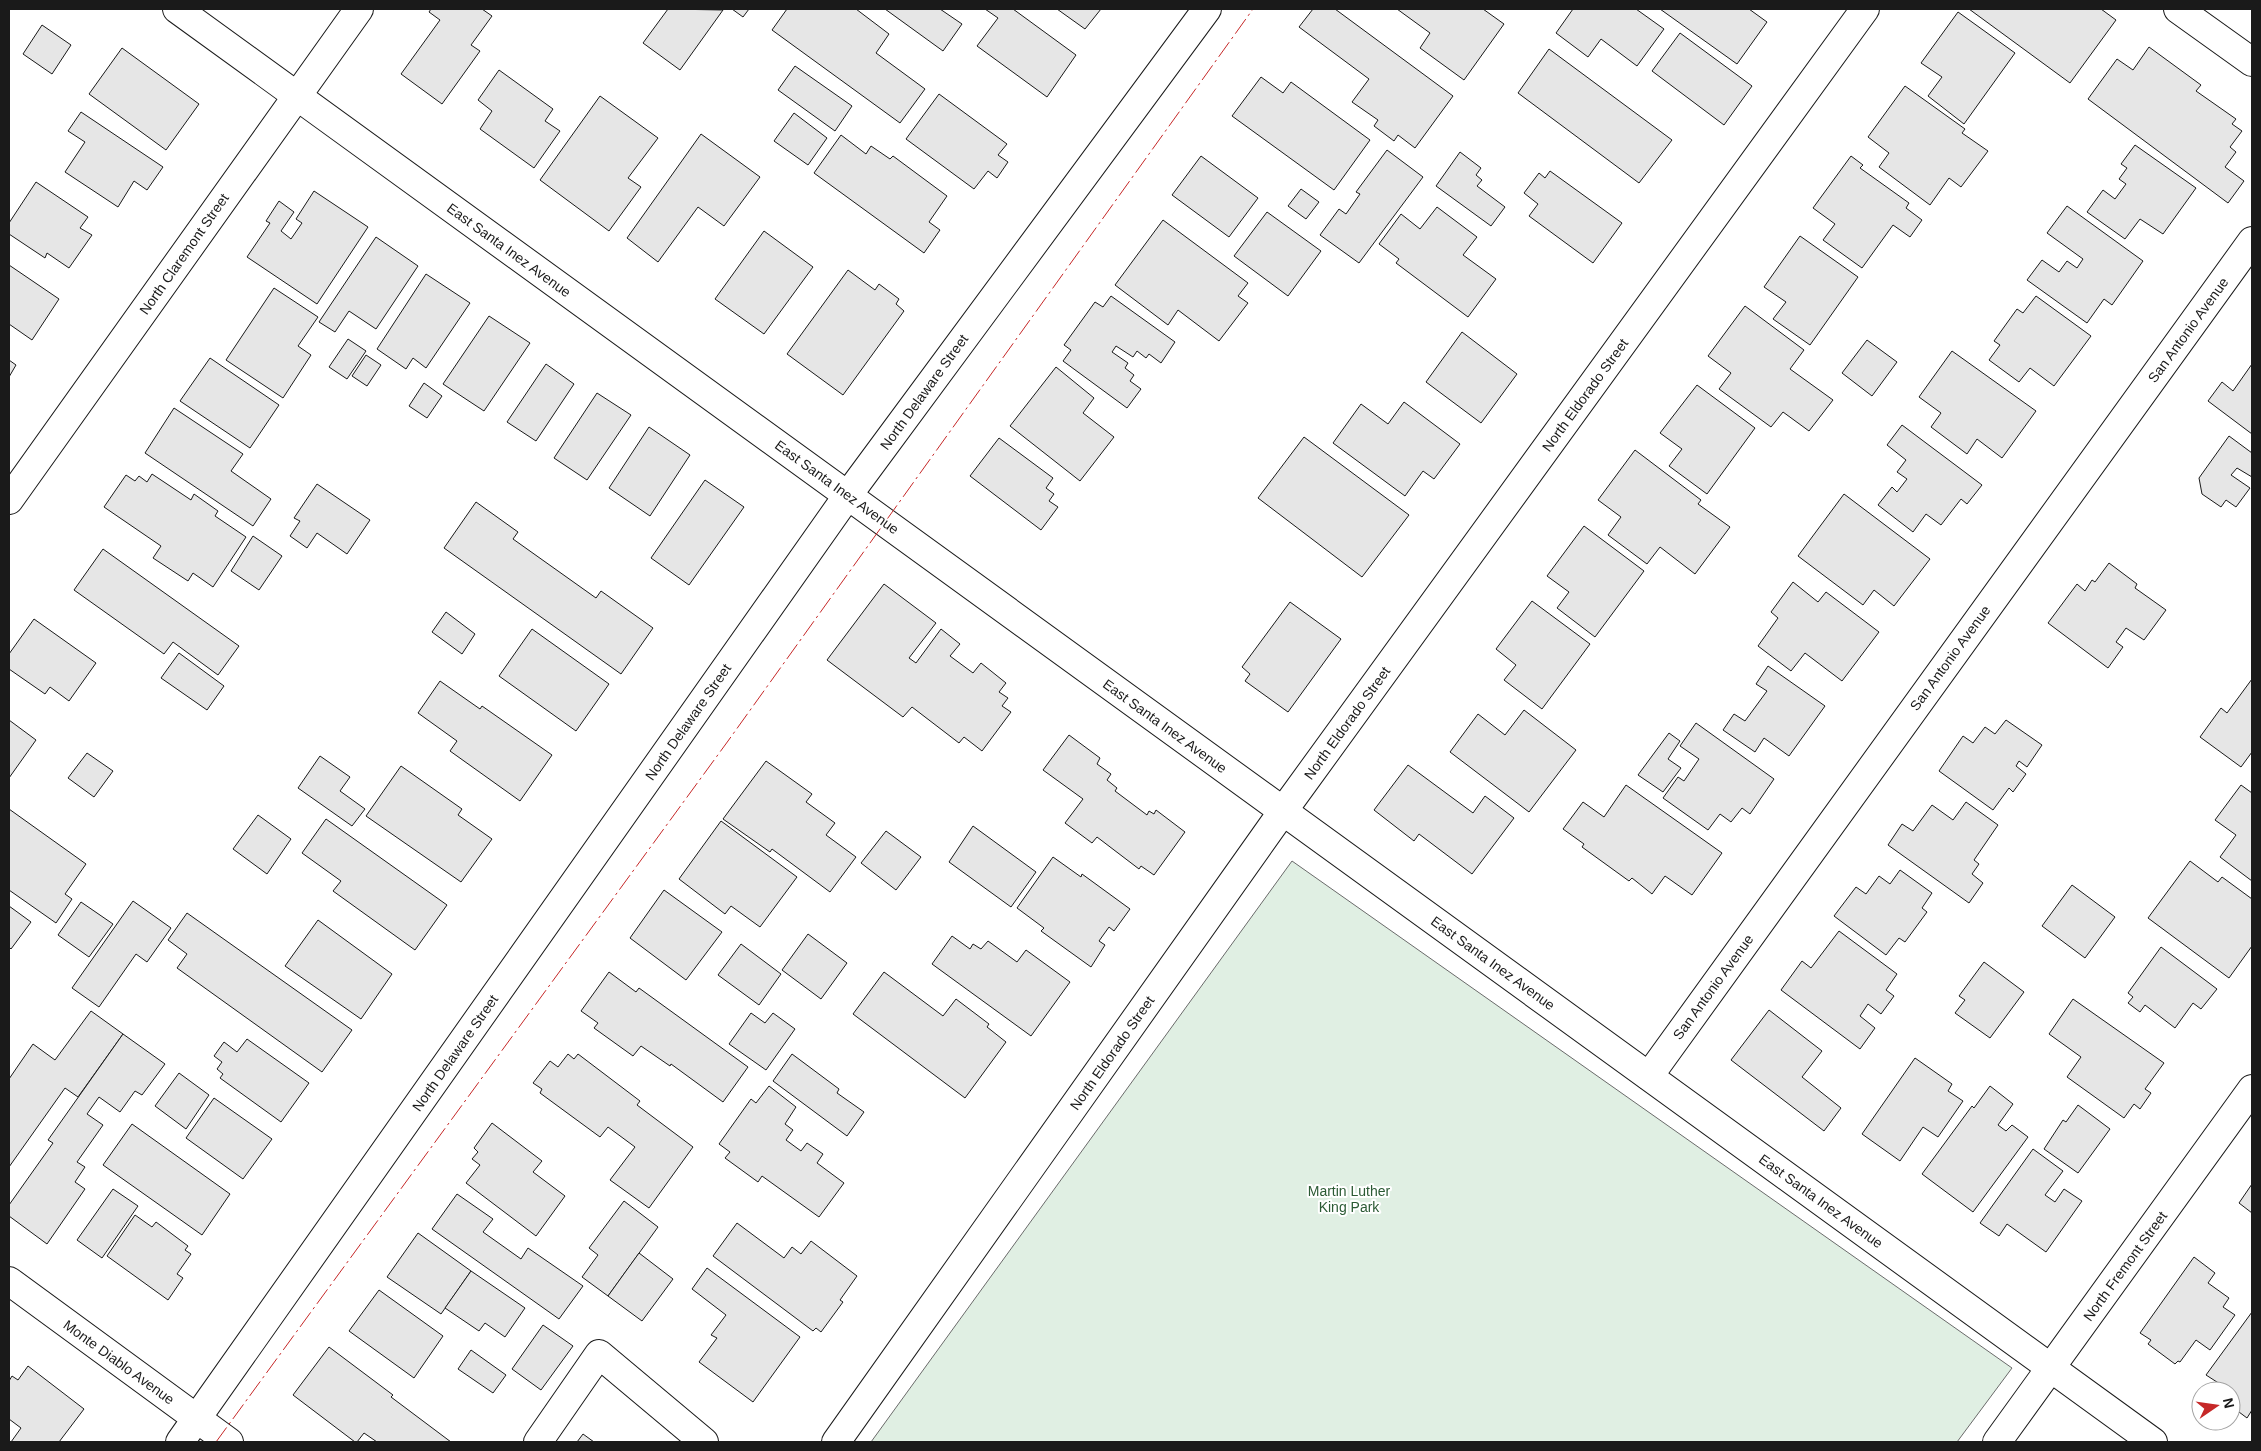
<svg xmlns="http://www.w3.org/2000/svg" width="2261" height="1451" font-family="Helvetica,sans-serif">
	<rect width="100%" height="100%" fill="#fff"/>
	<polygon fill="#e0efe3" stroke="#6a6a6a" points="1292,861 2012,1368 1957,1442 871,1442"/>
	<g fill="#e6e6e6" stroke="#1a1a1a">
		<polygon points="431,9 482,9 492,16 471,45 480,51 442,104 401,74 440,20 429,12"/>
		<polygon points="668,9 723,10 680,70 643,43"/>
		<polygon points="732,9 749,9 743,17"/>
		<polygon points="787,9 856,9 889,34 876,53 925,89 900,123 772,30"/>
		<polygon points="885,9 940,9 962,24 943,51"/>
		<polygon points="985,9 1013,9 1076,55 1047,97 977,46 998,18"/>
		<polygon points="1057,9 1101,9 1085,29"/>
		<polygon points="1313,9 1335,9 1453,96 1415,148 1398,135 1394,141 1374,126 1378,120 1352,102 1369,79 1299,27"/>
		<polygon points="1397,9 1483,9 1504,24 1464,80 1420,48 1430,33"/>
		<polygon points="1573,9 1636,9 1664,29 1637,66 1601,39 1588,57 1556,33"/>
		<polygon points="1660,9 1749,9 1767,22 1737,64"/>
		<polygon points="1969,9 2101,9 2116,20 2070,83"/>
		<polygon points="1958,12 2015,53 1964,124 1928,96 1942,77 1921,63"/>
		<polygon points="42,25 71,45 52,74 23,54"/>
		<polygon points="1680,33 1752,86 1724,125 1652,71"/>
		<polygon points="2149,47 2201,85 2196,91 2236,119 2232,124 2242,131 2230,147 2236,152 2225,167 2244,181 2228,203 2088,99 2117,59 2133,70"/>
		<polygon points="122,48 199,104 166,150 89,94"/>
		<polygon points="1549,49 1672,140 1639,183 1518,93"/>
		<polygon points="795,66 852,106 835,131 778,90"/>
		<polygon points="499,70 553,109 545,121 560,131 534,168 480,129 492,111 478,100"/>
		<polygon points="1261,77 1283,93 1291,82 1370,140 1334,190 1232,116"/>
		<polygon points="1905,86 1965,129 1962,133 1988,151 1961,187 1949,178 1930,205 1879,167 1889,153 1868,137"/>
		<polygon points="939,94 1007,144 998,155 1008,162 997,178 988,171 974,189 906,139"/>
		<polygon points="600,96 658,138 628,178 641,187 609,231 540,180"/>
		<polygon points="81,112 163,167 147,190 134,181 118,207 65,172 85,142 68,131"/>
		<polygon points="794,113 827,138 808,165 774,141"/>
		<polygon points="701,134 760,177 724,226 698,207 658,262 627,238"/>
		<polygon points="841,135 866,154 871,146 890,159 893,156 947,196 929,222 940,230 924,253 814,173"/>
		<polygon points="2135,145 2196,188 2163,234 2140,219 2125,239 2087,212 2103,190 2115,199 2126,184 2119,179 2127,168 2121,164"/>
		<polygon points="1387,150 1423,177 1359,263 1320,235 1339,209 1346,214 1360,194 1356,192"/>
		<polygon points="1460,152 1481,168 1476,175 1482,180 1477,186 1505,207 1491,226 1436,186"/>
		<polygon points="1201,156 1258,198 1229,237 1172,195"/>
		<polygon points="1851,156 1863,165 1860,168 1909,203 1906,208 1922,220 1910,237 1893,225 1862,268 1823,240 1835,224 1813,208"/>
		<polygon points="1550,171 1622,223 1593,263 1529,216 1538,204 1524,193 1539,173 1545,178"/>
		<polygon points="36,182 88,217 80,228 92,235 69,268 47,253 45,258 9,234 9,223"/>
		<polygon points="1301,189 1319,202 1306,219 1288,206"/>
		<polygon points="314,191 368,227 317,304 247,257 270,223 266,221 279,201 294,212 281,231 291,239 302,223 296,219"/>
		<polygon points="2067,206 2143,261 2112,305 2104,299 2087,323 2027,280 2042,260 2059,272 2067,261 2077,268 2083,259 2047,233"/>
		<polygon points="1437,207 1477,237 1463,255 1496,279 1468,317 1396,263 1399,259 1379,244 1401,214 1420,229"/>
		<polygon points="1267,212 1321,251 1288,296 1234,256"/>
		<polygon points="1163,220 1248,283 1238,296 1248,303 1219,341 1178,310 1168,325 1115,285"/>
		<polygon points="764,231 813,267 764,334 715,299"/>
		<polygon points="1800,236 1858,277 1810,345 1773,319 1786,302 1764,287"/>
		<polygon points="376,237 418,266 376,329 349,311 335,332 319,322"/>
		<polygon points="9,265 59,299 32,340 9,324"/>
		<polygon points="848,270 875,290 879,284 899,299 896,304 904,311 843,395 787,354"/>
		<polygon points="426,274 470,303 426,368 413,358 406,369 377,349"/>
		<polygon points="274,288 318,317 298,346 311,355 283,398 226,360"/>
		<polygon points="1111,296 1175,342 1161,363 1149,354 1146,358 1137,351 1133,357 1116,346 1112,352 1128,363 1125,368 1134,375 1130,381 1141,389 1127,408 1063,361 1071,350 1064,345 1095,302 1103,307"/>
		<polygon points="2036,296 2091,336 2054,386 2030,368 2019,382 1989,360 2000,345 1994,341 2017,309 2023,313"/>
		<polygon points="1745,306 1804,350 1790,369 1833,400 1809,431 1783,412 1771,427 1719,389 1731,373 1708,356"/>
		<polygon points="489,316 530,343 484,411 443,384"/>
		<polygon points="1462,332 1517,374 1481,423 1426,382"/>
		<polygon points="348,339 366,351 347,379 329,367"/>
		<polygon points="1867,340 1897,362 1872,396 1842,373"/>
		<polygon points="1952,351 2036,411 2002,458 1977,439 1967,454 1931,427 1941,413 1919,397"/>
		<polygon points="366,355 381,365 367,386 352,376"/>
		<polygon points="210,358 279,405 250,448 180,401"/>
		<polygon points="9,360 16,365 9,377"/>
		<polygon points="546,364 574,384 536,441 507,422"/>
		<polygon points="2252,364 2252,434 2208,401 2222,382 2233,391"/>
		<polygon points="1056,367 1094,398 1083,413 1114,437 1080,481 1010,426"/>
		<polygon points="424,383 442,396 427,418 409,406"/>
		<polygon points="1697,385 1755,428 1707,494 1669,466 1682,449 1660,433"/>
		<polygon points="597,393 631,415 587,480 554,458"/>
		<polygon points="1404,402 1460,444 1434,479 1423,471 1405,496 1333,443 1361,404 1388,424"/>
		<polygon points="174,408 243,454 231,471 271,499 253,526 145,453"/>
		<polygon points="1902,425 1982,485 1967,504 1961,499 1941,525 1926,514 1913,532 1878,505 1892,487 1897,492 1907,479 1897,472 1906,460 1887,445"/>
		<polygon points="649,427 690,455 650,516 609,488"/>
		<polygon points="2229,436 2252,453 2252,477 2237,468 2231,475 2250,488 2236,507 2226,500 2221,507 2202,494 2199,478"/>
		<polygon points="1304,437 1409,515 1362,577 1258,498"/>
		<polygon points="999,438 1053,478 1046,488 1054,494 1049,501 1058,507 1041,530 970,476"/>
		<polygon points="1635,450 1701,500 1698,504 1730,527 1695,574 1660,547 1647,564 1608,535 1621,517 1598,500"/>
		<polygon points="152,474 191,500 194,494 218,511 215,516 246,537 213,587 193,573 188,581 153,558 161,546 104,507 126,475 135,481 139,476 147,482"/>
		<polygon points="705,480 744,507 689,585 651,558"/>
		<polygon points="317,484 370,520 347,554 317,533 307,548 290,536 300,521 294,518"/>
		<polygon points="1844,494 1930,559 1894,606 1874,590 1863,605 1798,556"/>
		<polygon points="476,502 518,532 513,539 596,598 601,591 653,628 621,674 444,548"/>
		<polygon points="1584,526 1644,571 1595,637 1557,608 1569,592 1547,576"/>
		<polygon points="253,536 282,556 259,590 231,571"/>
		<polygon points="103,549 239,646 218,675 173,642 164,654 74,590"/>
		<polygon points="2109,563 2137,584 2135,588 2166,610 2144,640 2126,628 2116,642 2123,647 2108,668 2048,623 2077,584 2085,591 2092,580 2095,582"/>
		<polygon points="1793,582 1818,602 1826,592 1879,632 1842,681 1805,653 1791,671 1758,646 1778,618 1771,612"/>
		<polygon points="884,584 936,623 909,658 916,663 941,629 960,644 950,656 973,673 981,663 1006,683 999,692 1008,698 1002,706 1011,712 982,751 964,737 959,743 912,707 903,717 827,660"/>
		<polygon points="1532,601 1590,644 1542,709 1504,680 1516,665 1496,649"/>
		<polygon points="1290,602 1341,639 1288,712 1245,681 1250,674 1242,667"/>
		<polygon points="446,612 475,634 462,654 432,632"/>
		<polygon points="34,619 96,663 69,701 50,687 45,694 9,669 9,654"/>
		<polygon points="532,629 609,684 576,731 499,676"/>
		<polygon points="179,653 224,686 207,710 161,678"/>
		<polygon points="1768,666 1825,706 1789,756 1764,738 1755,752 1723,730 1734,714 1745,721 1767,691 1756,684"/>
		<polygon points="2252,679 2252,752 2241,767 2200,737 2221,708 2227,713"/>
		<polygon points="440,681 480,709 482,706 552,755 520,801 450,751 457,741 418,713"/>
		<polygon points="1524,710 1576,750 1529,812 1450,752 1478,714 1505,735"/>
		<polygon points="9,720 36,740 9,778"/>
		<polygon points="2006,720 2042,745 2027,767 2019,761 2016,766 2026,774 2013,792 2009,788 1993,810 1939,771 1963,736 1973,743 1985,727 1995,734"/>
		<polygon points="1696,723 1774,779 1750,814 1742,808 1731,822 1720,814 1708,830 1663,798 1678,777 1684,781 1699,759 1680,746"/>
		<polygon points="1669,733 1680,741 1668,759 1681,768 1663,792 1638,775"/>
		<polygon points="1069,735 1100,758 1097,764 1111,774 1107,780 1117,788 1115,791 1147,815 1149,811 1154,814 1156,810 1185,832 1154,875 1141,866 1139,869 1097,837 1092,843 1065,823 1083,799 1043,770"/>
		<polygon points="87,753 113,771 94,797 68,778"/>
		<polygon points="320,756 350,777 340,791 365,809 352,826 298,788"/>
		<polygon points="766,761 812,794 806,802 835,823 826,835 856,857 830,892 772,849 770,852 723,819"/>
		<polygon points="1408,765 1473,813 1485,796 1514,818 1472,874 1419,834 1414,841 1374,810"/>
		<polygon points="401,766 462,809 458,815 492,839 461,882 366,816"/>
		<polygon points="1626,785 1722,853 1692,895 1665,876 1652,894 1632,878 1629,881 1582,847 1584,844 1563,829 1583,802 1604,817"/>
		<polygon points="2241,785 2252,793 2252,881 2220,857 2236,835 2215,820"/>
		<polygon points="1966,802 1998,825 1974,860 1979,864 1972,874 1983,883 1969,903 1888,845 1902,824 1913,831 1932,805 1953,820"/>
		<polygon points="9,809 86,864 65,894 72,899 56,923 9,890"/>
		<polygon points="258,815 291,839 267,874 233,849"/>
		<polygon points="326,819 447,905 415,950 333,891 341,881 302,853"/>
		<polygon points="721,821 797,877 760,927 731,906 725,914 679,879"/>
		<polygon points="973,826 1036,872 1011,907 949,862"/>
		<polygon points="886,831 921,857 896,890 861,863"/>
		<polygon points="1053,857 1081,877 1082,874 1130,909 1114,931 1109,927 1099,941 1105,945 1091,967 1041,931 1044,928 1017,908"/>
		<polygon points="2190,861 2218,882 2222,877 2252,899 2252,946 2229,978 2148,918"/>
		<polygon points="1900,870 1932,893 1922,908 1927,912 1905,942 1899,938 1886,955 1834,916 1856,887 1866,894 1879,876 1890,884"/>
		<polygon points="2072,885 2115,917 2085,958 2042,926"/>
		<polygon points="664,890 722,932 686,980 630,938"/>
		<polygon points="133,901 171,928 147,962 136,954 99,1007 72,988"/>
		<polygon points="81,902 113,924 89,957 58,935"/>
		<polygon points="9,906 31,922 11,949 9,947"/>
		<polygon points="187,913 352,1030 322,1072 177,968 187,954 168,940"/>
		<polygon points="318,920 392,974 361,1019 285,966"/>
		<polygon points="1839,931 1897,974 1886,990 1894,996 1881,1014 1868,1004 1860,1016 1875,1028 1860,1049 1781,990 1802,961 1811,968"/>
		<polygon points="808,934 847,963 821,999 782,970"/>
		<polygon points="952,936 970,949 973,944 981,949 988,941 1017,962 1026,950 1070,982 1031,1036 932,964"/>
		<polygon points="741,944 781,974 759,1005 718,975"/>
		<polygon points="2161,947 2217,989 2201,1009 2193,1003 2175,1028 2145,1005 2140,1012 2128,1003 2133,997 2128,993"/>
		<polygon points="1984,962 2024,992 1990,1038 1955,1013 1965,1000 1959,996"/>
		<polygon points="609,972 636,992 639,988 748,1067 723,1102 671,1064 670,1066 641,1046 633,1056 594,1028 598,1023 581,1011"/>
		<polygon points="884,972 943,1016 956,999 989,1024 987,1027 1006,1042 965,1098 853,1014"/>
		<polygon points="2073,999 2164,1063 2145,1089 2151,1093 2140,1109 2134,1104 2124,1118 2067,1077 2081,1057 2049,1034"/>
		<polygon points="1769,1010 1822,1051 1802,1077 1841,1108 1824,1131 1731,1060"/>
		<polygon points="91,1011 123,1034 78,1097 65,1088 9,1167 9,1079 33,1044 55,1060"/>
		<polygon points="751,1013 765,1023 773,1013 795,1029 766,1070 729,1044"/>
		<polygon points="123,1034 165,1064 142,1095 135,1091 120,1112 99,1097 87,1114 103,1125 77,1162 85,1167 75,1182 85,1189 47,1244 9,1216 9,1205 53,1143 48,1140"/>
		<polygon points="247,1039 309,1083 281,1122 220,1078 223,1074 217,1069 222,1062 214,1056 224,1042 237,1052"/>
		<polygon points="568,1054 574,1059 578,1054 640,1101 637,1105 693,1147 649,1208 610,1180 635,1147 608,1127 600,1137 540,1093 542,1089 533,1083 550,1061 558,1067"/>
		<polygon points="792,1054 839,1089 837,1093 864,1112 847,1136 773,1081"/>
		<polygon points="1915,1058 1952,1084 1948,1091 1963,1101 1938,1137 1923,1127 1900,1161 1862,1134"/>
		<polygon points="179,1073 209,1095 186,1129 155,1106"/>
		<polygon points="769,1086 796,1107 785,1124 793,1130 786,1140 801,1151 807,1143 823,1154 817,1163 844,1183 819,1217 762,1176 758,1182 725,1158 730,1152 719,1144 751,1099 756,1103"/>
		<polygon points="1990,1086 2013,1104 1998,1125 2006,1131 2012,1125 2028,1137 1973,1212 1922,1174 1972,1106 1974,1108"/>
		<polygon points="214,1098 272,1139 243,1179 186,1138"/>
		<polygon points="2078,1105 2110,1129 2078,1173 2044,1149 2063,1120 2066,1122"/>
		<polygon points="492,1123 542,1161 533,1172 565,1196 536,1236 466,1183 480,1165 472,1159 478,1152 474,1148"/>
		<polygon points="132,1124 230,1194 202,1235 103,1165"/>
		<polygon points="2033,1149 2063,1171 2045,1195 2055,1202 2064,1189 2082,1201 2046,1252 2007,1224 1999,1236 1980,1223"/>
		<polygon points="2252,1184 2252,1213 2239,1203"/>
		<polygon points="113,1189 138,1206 102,1258 77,1240"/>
		<polygon points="457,1194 493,1219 483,1232 521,1259 528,1248 583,1286 559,1319 432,1229"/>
		<polygon points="624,1201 658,1227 608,1296 582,1277 598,1255 589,1248"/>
		<polygon points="135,1215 152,1227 156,1222 188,1246 185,1250 191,1254 177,1274 183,1278 168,1300 107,1256"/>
		<polygon points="737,1223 784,1258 792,1247 801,1254 811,1241 857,1276 840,1300 843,1302 821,1332 816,1328 813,1331 713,1256"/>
		<polygon points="418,1233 471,1271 441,1314 387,1277"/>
		<polygon points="639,1253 673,1279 642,1321 608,1296"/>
		<polygon points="2194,1257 2215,1273 2208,1283 2229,1298 2223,1307 2235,1315 2210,1350 2196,1340 2180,1362 2178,1361 2175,1364 2148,1344 2151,1340 2140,1333"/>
		<polygon points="707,1268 800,1337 753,1402 699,1362 717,1338 711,1335 726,1315 692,1289"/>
		<polygon points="471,1271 525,1308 505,1337 485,1323 479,1331 445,1308"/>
		<polygon points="379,1290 443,1336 414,1378 349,1331"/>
		<polygon points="2252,1312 2252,1410 2247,1418 2231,1406 2231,1391 2206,1375"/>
		<polygon points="543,1325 573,1346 541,1390 512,1369"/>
		<polygon points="329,1347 393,1395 391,1397 451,1442 377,1442 364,1433 357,1442 355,1442 293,1395"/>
		<polygon points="471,1350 506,1375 493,1393 458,1369"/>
		<polygon points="28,1366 84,1409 59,1442 11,1442 21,1428 9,1419 9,1381 12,1376 18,1380"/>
		<polygon points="583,1434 594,1442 577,1442"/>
	</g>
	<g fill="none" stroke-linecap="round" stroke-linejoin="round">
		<g stroke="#1a1a1a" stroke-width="30">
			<g id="minor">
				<polyline points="177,9 2153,1442"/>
				<polyline points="2178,9 2252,62"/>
				<polyline points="9,500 359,9"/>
				<polyline points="1649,1076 2252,241"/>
				<polyline points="9,1281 229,1442"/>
				<polyline points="538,1442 599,1354 704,1442"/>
				<polyline points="836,1442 1283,811 1865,9"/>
				<polyline points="1997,1442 2252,1089"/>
			</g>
		</g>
		<g stroke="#1a1a1a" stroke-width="30">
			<polyline id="major" points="180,1442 848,495 1207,9"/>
		</g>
		<use href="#minor" stroke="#fff" stroke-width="28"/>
		<use href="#major" stroke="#fff" stroke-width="28"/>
		<polyline stroke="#c62828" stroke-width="1" stroke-dasharray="18 4 2.5 4" stroke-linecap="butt" points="216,1442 728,741 1253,9"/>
	</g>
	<g text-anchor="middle" stroke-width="4" stroke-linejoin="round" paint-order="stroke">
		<g font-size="14" fill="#1a1a1a" stroke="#fff">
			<text transform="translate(509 250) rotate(36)" y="5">East Santa Inez Avenue</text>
			<text transform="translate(184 254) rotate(-55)" y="5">North Claremont Street</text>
			<text transform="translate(2188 330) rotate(-54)" y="5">San Antonio Avenue</text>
			<text transform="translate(924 392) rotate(-54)" y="5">North Delaware Street</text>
			<text transform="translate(1585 395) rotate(-54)" y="5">North Eldorado Street</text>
			<text transform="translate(837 487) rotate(36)" y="5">East Santa Inez Avenue</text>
			<text transform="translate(1950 658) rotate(-54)" y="5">San Antonio Avenue</text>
			<text transform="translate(688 722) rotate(-55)" y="5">North Delaware Street</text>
			<text transform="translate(1347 723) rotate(-54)" y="5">North Eldorado Street</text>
			<text transform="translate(1165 726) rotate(36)" y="5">East Santa Inez Avenue</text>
			<text transform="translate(1493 963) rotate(36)" y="5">East Santa Inez Avenue</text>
			<text transform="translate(1713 987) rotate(-54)" y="5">San Antonio Avenue</text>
			<text transform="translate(455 1053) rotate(-55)" y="5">North Delaware Street</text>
			<text transform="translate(1112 1053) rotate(-55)" y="5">North Eldorado Street</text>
			<text transform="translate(1821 1201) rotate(36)" y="5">East Santa Inez Avenue</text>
			<text transform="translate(2125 1266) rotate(-54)" y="5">North Fremont Street</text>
			<text transform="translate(119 1362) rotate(36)" y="5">Monte Diablo Avenue</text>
		</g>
		<g font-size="14" fill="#2b5a34" stroke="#fff">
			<text x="1349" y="1196">Martin Luther<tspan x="1349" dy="16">King Park</tspan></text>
		</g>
	</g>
	<rect width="2261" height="1451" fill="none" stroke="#1a1a1a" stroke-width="20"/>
	<g transform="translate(2216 1406) rotate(77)"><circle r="24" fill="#ffffff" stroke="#a3a3a3"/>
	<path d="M0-4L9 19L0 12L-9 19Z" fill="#c62828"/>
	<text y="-8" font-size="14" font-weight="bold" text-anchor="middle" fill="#1a1a1a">N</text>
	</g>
</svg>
